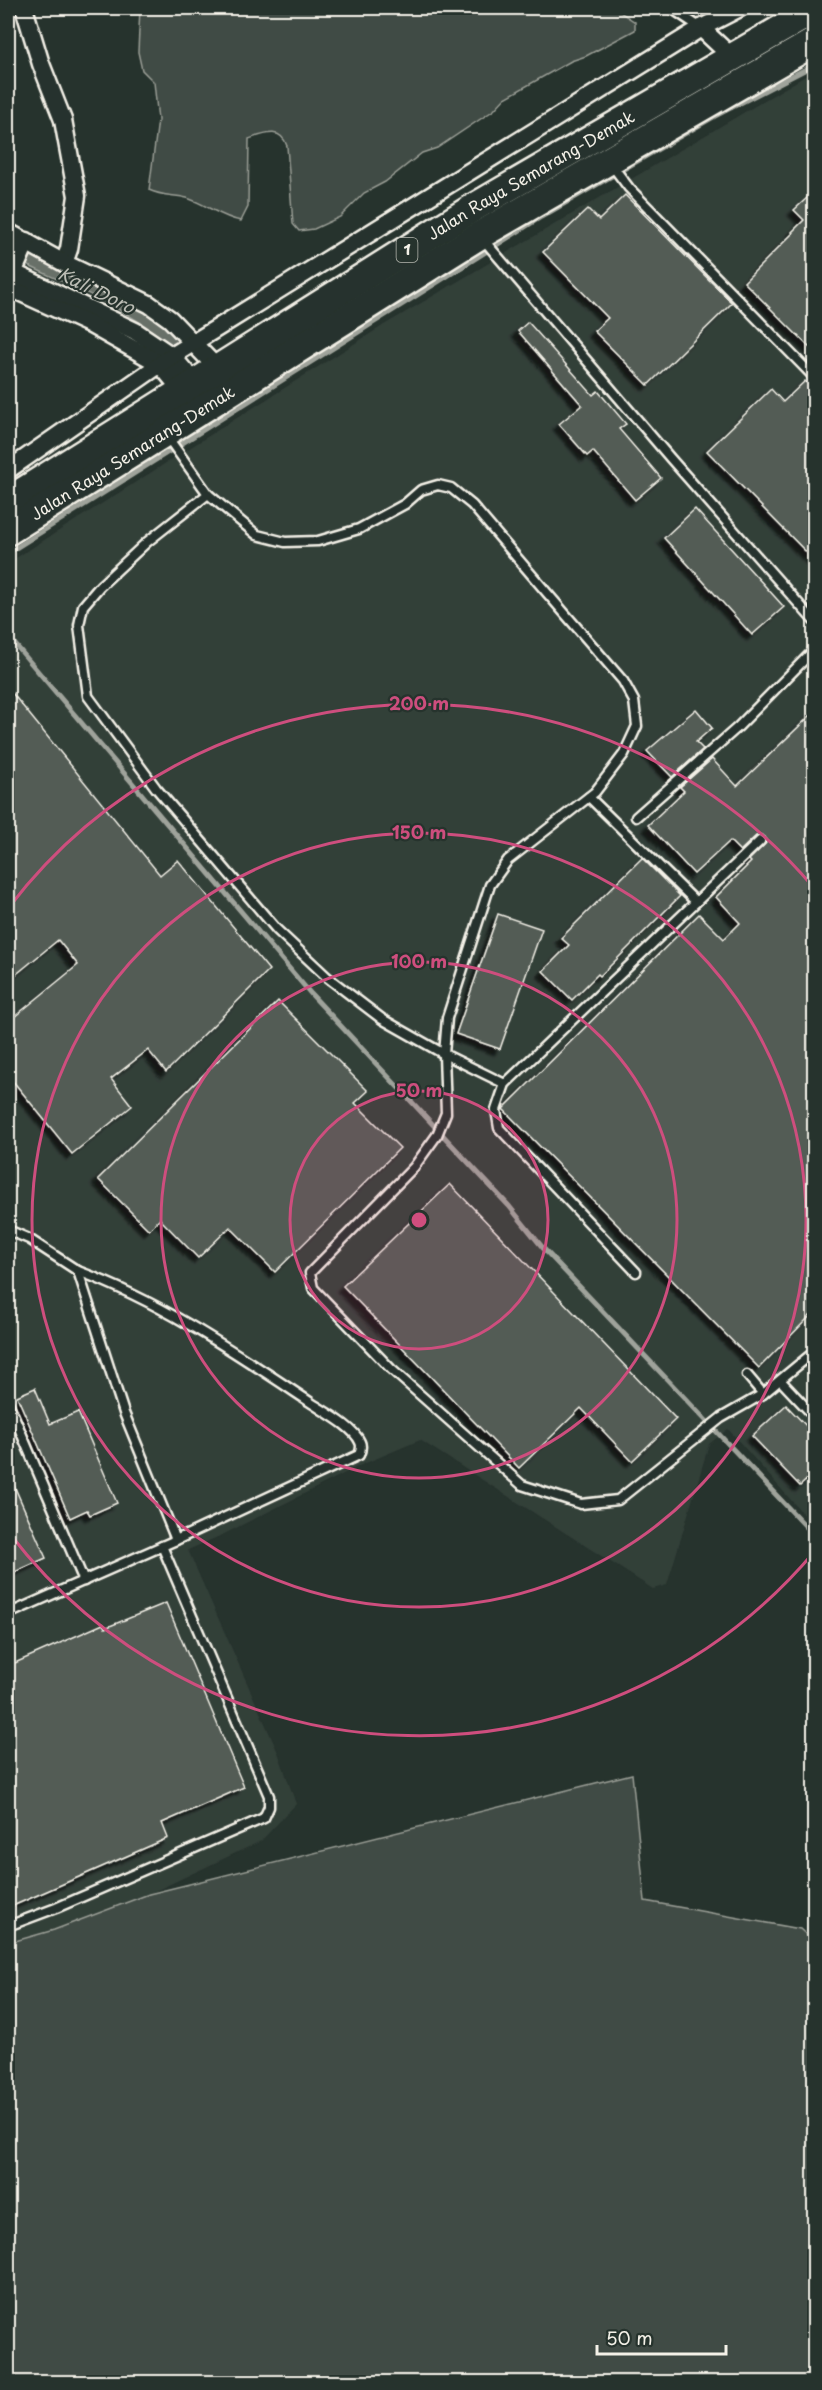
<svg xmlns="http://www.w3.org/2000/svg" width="822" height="2390" font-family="'Playpen Sans',sans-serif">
	<defs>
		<filter id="shadow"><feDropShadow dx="-5.5" dy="5.5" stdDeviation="1.5" flood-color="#0009"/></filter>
	</defs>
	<rect width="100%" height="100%" fill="#26332d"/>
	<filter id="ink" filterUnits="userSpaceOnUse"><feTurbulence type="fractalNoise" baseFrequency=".0167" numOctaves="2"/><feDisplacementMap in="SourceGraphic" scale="12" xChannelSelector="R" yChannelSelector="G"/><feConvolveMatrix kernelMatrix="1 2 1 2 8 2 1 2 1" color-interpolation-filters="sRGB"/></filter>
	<g filter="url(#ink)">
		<polygon fill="#333f39" points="814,71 814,1526 728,1429 709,1444 667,1585 653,1589 420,1440 361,1465 222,1535 188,1550 279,1755 296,1804 261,1841 149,1894 54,1930 8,1943 8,563 384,325"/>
		<g fill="#414b45" stroke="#9a9e96" stroke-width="1.5">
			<path d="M140,8h474l21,14v8l-49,26 -15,5 -66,37 -11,12 -57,38 -15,5 -37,29 -21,11 -24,24 -26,12 -15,2 -6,-7 -6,-78c-6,-20 -23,-12 -38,-7l-1,68 -7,14c-19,-3 -35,-17 -54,-23 -13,-3 -26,-2 -38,-8l9,-70 -4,-38 -12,-12 -4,-18z"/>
			<polygon points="632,1774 645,1901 800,1929 814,1942 814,2382 8,2382 8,1943 54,1930 149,1894"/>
		</g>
		<path fill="#676f68" stroke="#9fa39b" stroke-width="1.5" d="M8,240l161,82 11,18 -7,7c-48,-42 -109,-63 -165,-91z"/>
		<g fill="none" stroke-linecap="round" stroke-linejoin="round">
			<g stroke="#9fa39b" stroke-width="5">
				<polyline points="8,553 541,217 715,116 814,65"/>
				<polyline points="8,636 311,994 509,1206 543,1248 814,1535"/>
			</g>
		</g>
		<g fill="#525c55" stroke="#f4f1e8" stroke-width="1.5" filter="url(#shadow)">
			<polygon points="625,195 732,303 648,385 594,331 608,318 543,252 588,209 599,220"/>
			<polygon points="808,197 814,204 814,352 744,282 793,233 792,232 804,220 794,210"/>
			<polygon points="528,322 593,395 598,391 626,424 619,429 661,478 635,500 593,451 587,456 559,424 582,405 518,331"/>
			<polygon points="805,381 814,390 814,560 707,451 771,389 783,402"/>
			<polygon points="695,509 784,607 752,635 664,538"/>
			<polygon points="8,688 160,875 178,860 269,970 166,1072 148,1050 111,1079 132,1106 72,1154 8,1075 8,1022 78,965 58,940 8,981"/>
			<polygon points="696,709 712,728 696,742 703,749 672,777 647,751"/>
			<polygon points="814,712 814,1312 759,1368 503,1109 699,914 724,939 740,923 716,897 751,862 749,860 766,843 765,837 761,835 756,836 740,851 730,841 694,874 648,825 684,791 680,787 712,759 737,786"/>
			<polygon points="642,858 680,896 600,976 598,974 572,1000 543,971 569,945 561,938"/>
			<polygon points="498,914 542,929 500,1049 456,1034"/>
			<polygon points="278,1001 368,1091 355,1103 400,1148 275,1272 230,1227 198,1258 160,1219 149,1230 98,1179"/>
			<polygon points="450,1184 676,1419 632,1461 581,1408 519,1468 343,1286"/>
			<polygon points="35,1388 50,1424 78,1412 117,1503 90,1515 87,1510 70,1518 17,1396"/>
			<polygon points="786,1405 814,1434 814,1473 800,1486 752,1436"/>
			<polygon points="8,1472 46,1558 8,1575"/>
			<polygon points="166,1603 244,1787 162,1823 168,1838 8,1908 8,1666 103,1624 105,1628"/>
		</g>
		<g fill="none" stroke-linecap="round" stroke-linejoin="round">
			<g stroke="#f4f1e8" stroke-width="13">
				<g id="service">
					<polyline points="671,8 701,28"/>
					<polyline points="611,164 629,188 814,377"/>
					<polyline points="482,238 671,459 814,621"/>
					<polyline points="166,435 208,494 257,535 285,542 318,541 359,529 405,504 421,490 438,485 451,488 472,505 548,594 623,681 634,701 637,726 624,754 595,792 508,860 490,885 447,1018 444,1054 446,1113 437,1135 414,1167 310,1273 313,1288 391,1369 522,1485 581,1504 618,1500 721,1418 763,1394"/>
					<polyline points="208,494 147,542 100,586 83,606 79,625 88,696 156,788 277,930 327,977 382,1019 444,1054 505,1084"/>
					<polyline points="589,797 696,902"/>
					<polyline points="636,817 738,727 814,650"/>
					<polyline points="8,1230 29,1239 78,1271 124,1413 176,1540"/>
					<polyline points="636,1272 499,1128 496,1110 505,1084 760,841"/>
					<polyline points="747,1375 763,1394 814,1352"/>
					<polyline points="781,1381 814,1416"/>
					<polyline points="8,1402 84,1581"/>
					<path d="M8,1614l168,-74 183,-85c2,-5 3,-9 1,-13 -6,-15 -37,-31 -50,-40 -74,-49 -148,-100 -232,-131"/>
					<polyline points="8,1926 56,1908 264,1818 269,1807 269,1796 162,1546"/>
				</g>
			</g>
			<g stroke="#f4f1e8" stroke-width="21">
				<g id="minor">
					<polyline points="24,8 41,64 63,120 77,196 69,249 64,263 149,304 170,319 218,369"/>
					<polyline points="701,28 733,58"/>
					<polyline points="8,232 64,263"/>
					<polyline points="8,270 135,331 172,356 195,383"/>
					<polyline points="13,273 27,241"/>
					<polyline points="8,287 89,324 160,364 182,391"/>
					<polyline points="8,470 172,356 701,28 740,8"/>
				</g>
			</g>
			<g stroke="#f4f1e8" stroke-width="32">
				<g id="trunk">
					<path id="s1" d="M8,501l465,-293 341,-198"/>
					<path id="s2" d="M8,531l472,-296 334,-193"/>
				</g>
			</g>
			<use href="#service" stroke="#26332d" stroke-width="8"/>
			<use href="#minor" stroke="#26332d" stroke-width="16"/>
			<use href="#trunk" stroke="#26332d" stroke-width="27"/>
		</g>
	</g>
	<circle cx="419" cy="1220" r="129" fill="#ce4e7e" fill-opacity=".12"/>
	<g fill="none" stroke="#ce4e7e" stroke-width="3">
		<circle cx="419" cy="1220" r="129"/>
		<circle cx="419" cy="1220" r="258"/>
		<circle cx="419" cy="1220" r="387"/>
		<path d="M814 1552A516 516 0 0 1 10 1534M10 906A516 516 0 0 1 814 888"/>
	</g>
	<g text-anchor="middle" stroke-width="4.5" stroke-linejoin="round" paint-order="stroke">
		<rect fill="#26332d" stroke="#b6b8b0" stroke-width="1.5" x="396.5" y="238" width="21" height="24" rx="4.5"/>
		<g font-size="15" font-weight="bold" fill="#f4f1e8">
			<text x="407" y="255">1</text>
		</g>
		<g font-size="16" fill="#f4f1e8" stroke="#26332d">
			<text dy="6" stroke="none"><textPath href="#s1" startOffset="616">Jalan Raya Semarang-Demak</textPath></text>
			<text dy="6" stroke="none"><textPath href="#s2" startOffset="147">Jalan Raya Semarang-Demak</textPath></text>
		</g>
		<g font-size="18" font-style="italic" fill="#bcbdb5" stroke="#26332d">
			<text transform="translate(96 291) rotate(26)" y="6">Kali Doro</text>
		</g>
	</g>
	<circle cx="419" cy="1220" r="9" fill="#ce4e7e" stroke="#26332d" stroke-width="3"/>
	<g font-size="18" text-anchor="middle" font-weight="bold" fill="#ce4e7e" stroke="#26332d" stroke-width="4.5" stroke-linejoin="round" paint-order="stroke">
		<text x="419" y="710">200 m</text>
		<text x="419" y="839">150 m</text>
		<text x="419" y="968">100 m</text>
		<text x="419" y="1097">50 m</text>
	</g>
	<rect width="822" height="2390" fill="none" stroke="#26332d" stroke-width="30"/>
	<rect x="15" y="15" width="792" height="2360" fill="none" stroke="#f4f1e8" stroke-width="2" filter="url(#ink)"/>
	<path d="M597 2345v9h129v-9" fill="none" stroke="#f4f1e8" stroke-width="3"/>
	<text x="606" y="2345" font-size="18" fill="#f4f1e8" stroke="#26332d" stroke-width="4.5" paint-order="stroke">50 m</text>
</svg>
